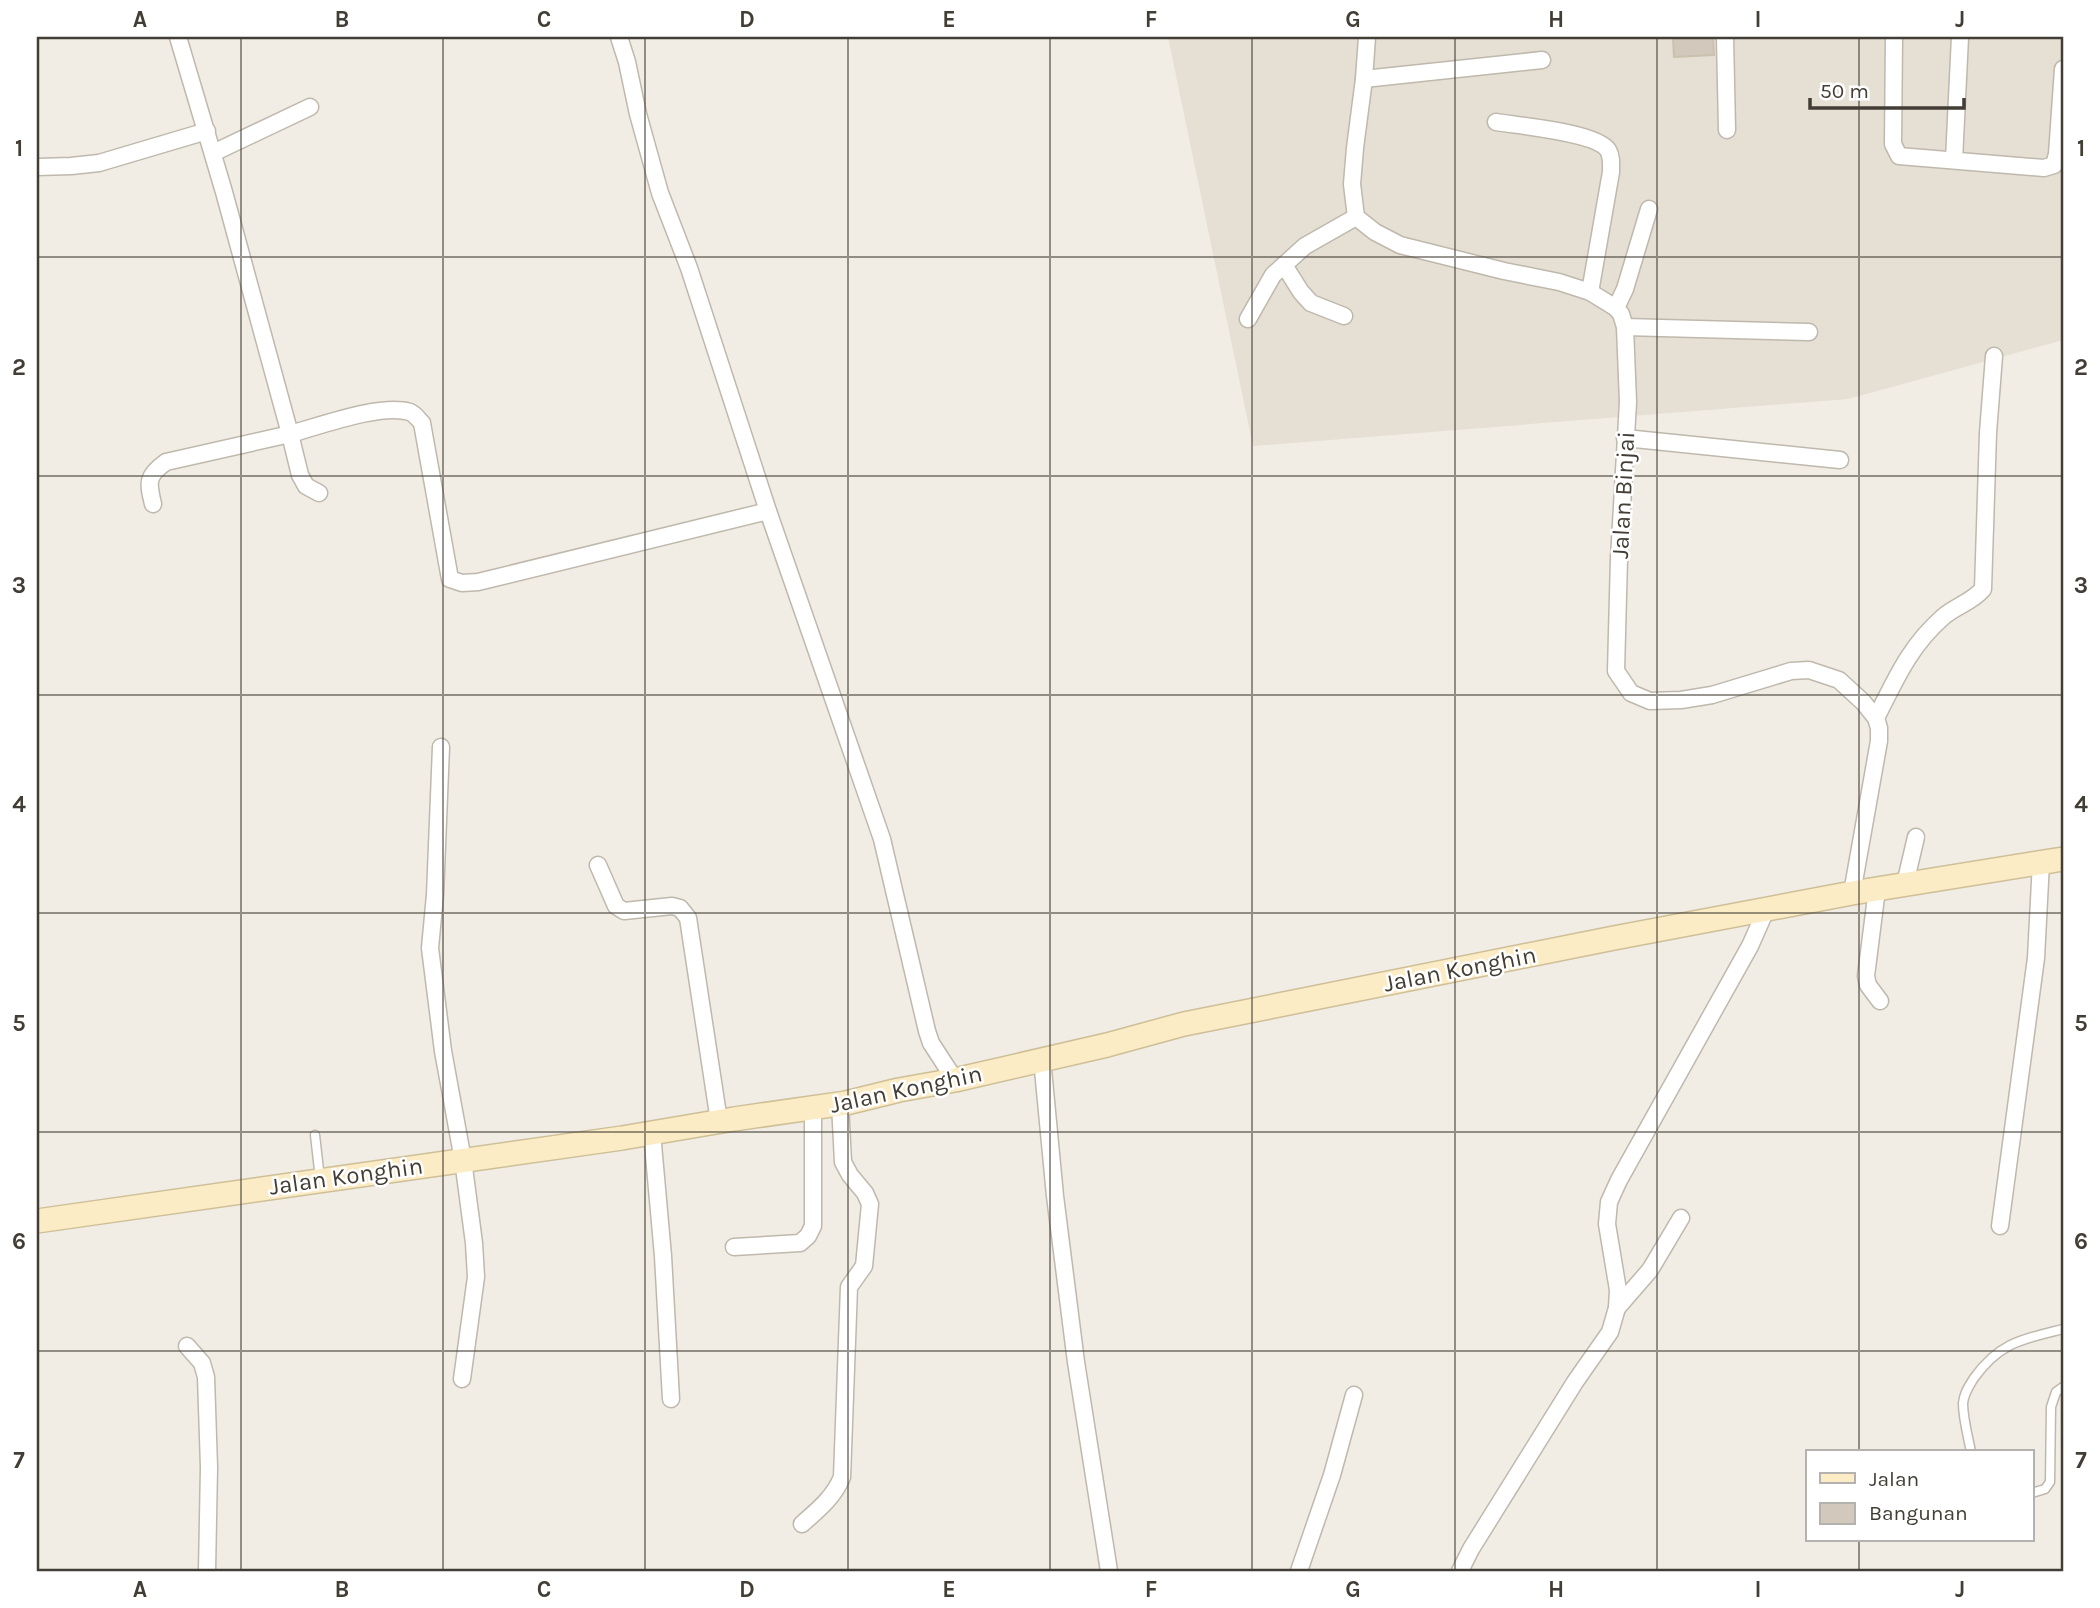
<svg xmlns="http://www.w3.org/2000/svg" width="2100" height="1608" font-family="Karla,sans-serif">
	<rect width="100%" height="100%" fill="#f1ede5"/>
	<polygon fill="#e5dfd4" points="1168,37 2063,37 2063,340 1848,399 1253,446"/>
	<polygon fill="#d2c9bc" stroke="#ccc0af" stroke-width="2" points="1673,37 1713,37 1714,55 1674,57"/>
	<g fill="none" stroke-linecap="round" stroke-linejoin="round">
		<g stroke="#bfb8ac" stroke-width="11">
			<g id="lane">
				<polyline points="315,1135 320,1179"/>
				<path d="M1971,1452c-3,-16 -8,-33 -8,-49 1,-10 6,-17 11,-25 26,-36 49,-39 89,-49"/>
				<polyline points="2032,1493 2045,1489 2050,1482 2051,1407 2056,1392 2063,1387"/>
			</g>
		</g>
		<g stroke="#bfb8ac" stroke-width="19">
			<g id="street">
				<path d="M178,37l46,155 66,242c30,-8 91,-31 120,-22 5,2 8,7 12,11l28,156 12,4 16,-1 290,-71"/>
				<polyline points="619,37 627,62 638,114 660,193 689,268 768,511 882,839 927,1031 931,1043 955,1080"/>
				<polyline points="1367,37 1364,79 1355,148 1352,184 1356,217 1375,232 1400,245 1504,271 1559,282 1590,292 1616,308 1621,314 1625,327 1628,402 1619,558 1616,671 1631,693 1650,701 1681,700 1712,695 1791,671 1809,670 1839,680 1863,702 1876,718 1879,728 1879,741 1852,893"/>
				<polyline points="1725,37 1727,130"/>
				<polyline points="1894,37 1893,144 1899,156 2044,168 2054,165 2057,154 2063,69"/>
				<polyline points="1364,79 1542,60"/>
				<path d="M1496,122c23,4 100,10 112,28 4,7 3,14 3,22l-21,120"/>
				<polyline points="213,153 310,107"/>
				<polyline points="1954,160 1960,37"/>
				<polyline points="37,167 71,166 99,163 207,131"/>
				<polyline points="1284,265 1301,292 1311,303 1344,316"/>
				<polyline points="1616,308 1625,289 1649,209"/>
				<polyline points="1248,319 1273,275 1305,246 1356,217"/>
				<polyline points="1625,327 1809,332"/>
				<polyline points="1625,438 1840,460"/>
				<path d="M153,504c-5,-21 -7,-28 13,-42l124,-28 10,41 6,11 13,7"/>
				<path d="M1876,718c20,-39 33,-71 67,-101 13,-11 29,-15 40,-28l5,-156 6,-77"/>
				<polyline points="441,747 435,895 430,948 443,1051 463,1160 474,1243 476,1277 462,1379"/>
				<polyline points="598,865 616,906 624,911 672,906 680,908 688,918 719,1121"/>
				<polyline points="1905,884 1916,837"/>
				<polyline points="1877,889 1866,976 1868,985 1880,1001"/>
				<polyline points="1042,1059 1055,1196 1076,1362 1109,1571"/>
				<polyline points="652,1133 663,1256 671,1399"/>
				<polyline points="2000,1226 2036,958 2041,862"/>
				<polyline points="734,1247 800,1243 808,1236 813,1226 813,1108"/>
				<polyline points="1617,1308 1650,1270 1681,1218"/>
				<polyline points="187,1346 202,1363 206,1377 209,1467 207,1571"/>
				<path d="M802,1524c16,-14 32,-27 40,-47l7,-190 15,-21 6,-62 -5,-11 -15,-18 -7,-13 -3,-58"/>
				<polyline points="1299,1571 1332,1475 1354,1395"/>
				<polyline points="1460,1571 1471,1549 1575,1382 1610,1332 1617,1308 1618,1290 1607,1224 1609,1202 1619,1180 1750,946 1766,910"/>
			</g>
		</g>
		<g stroke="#cebf97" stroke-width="26">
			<polyline id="secondary" points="37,1221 622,1138 734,1119 846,1103 899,1090 955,1080 1107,1045 1184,1024 1614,938 1852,893 2063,859"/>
		</g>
		<use href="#lane" stroke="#fff" stroke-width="8"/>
		<use href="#street" stroke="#fff" stroke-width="16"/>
		<use href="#secondary" stroke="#fbecc6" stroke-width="23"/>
	</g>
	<path fill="none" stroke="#433e35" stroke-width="2" stroke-opacity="0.55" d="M241,37v1534M443,37v1534M645,37v1534M848,37v1534M1050,37v1534M1252,37v1534M1455,37v1534M1657,37v1534M1859,37v1415M37,257h2026M37,476h2026M37,695h2026M37,913h2026M37,1132h2026M37,1351h2026M1859,1540v31"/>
	<g text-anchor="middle" stroke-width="5" stroke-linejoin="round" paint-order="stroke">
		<g font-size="24" fill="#433e35" stroke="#fff">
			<text transform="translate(1623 495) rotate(-87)" y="8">Jalan Binjai</text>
			<text transform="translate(1460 969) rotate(-11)" y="8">Jalan Konghin</text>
			<text transform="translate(906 1089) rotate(-12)" y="8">Jalan Konghin</text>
			<text transform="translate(346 1176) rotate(-8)" y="8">Jalan Konghin</text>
		</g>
	</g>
	<rect width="2100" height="1608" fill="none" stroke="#ffffff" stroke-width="77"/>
	<rect x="1806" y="1450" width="228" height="91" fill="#ffffff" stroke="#b4b2ae" stroke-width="2"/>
	<rect x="1820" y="1473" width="35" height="10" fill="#fbecc6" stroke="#b4b2ae" stroke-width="2"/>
	<text x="1869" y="1486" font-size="21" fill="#433e35">Jalan</text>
	<rect x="1820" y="1503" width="35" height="21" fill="#d2c9bc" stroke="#b4b2ae" stroke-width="2"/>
	<text x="1869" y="1520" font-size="21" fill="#433e35">Bangunan</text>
	<path d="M1810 98v10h154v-10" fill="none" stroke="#433e35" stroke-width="3.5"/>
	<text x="1820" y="98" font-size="21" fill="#433e35" stroke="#ffffff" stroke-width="5" paint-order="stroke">50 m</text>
	<rect x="38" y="38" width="2024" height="1532" fill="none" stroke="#433e35" stroke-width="2.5"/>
	<g font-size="23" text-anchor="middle" font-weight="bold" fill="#433e35">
		<text x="140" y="27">A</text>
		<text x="342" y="27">B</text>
		<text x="544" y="27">C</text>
		<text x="747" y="27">D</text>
		<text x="949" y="27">E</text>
		<text x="1151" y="27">F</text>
		<text x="1353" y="27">G</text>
		<text x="1556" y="27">H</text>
		<text x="1758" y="27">I</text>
		<text x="1960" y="27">J</text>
		<text x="19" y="156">1</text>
		<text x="2081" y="156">1</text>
		<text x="19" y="375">2</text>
		<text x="2081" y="375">2</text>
		<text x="19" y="593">3</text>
		<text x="2081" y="593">3</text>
		<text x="19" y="812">4</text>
		<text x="2081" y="812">4</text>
		<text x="19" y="1031">5</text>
		<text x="2081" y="1031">5</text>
		<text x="19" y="1249">6</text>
		<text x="2081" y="1249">6</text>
		<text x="19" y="1468">7</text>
		<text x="2081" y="1468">7</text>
		<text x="140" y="1597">A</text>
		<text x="342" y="1597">B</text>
		<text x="544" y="1597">C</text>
		<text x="747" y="1597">D</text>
		<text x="949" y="1597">E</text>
		<text x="1151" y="1597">F</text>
		<text x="1353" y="1597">G</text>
		<text x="1556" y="1597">H</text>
		<text x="1758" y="1597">I</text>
		<text x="1960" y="1597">J</text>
	</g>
</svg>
